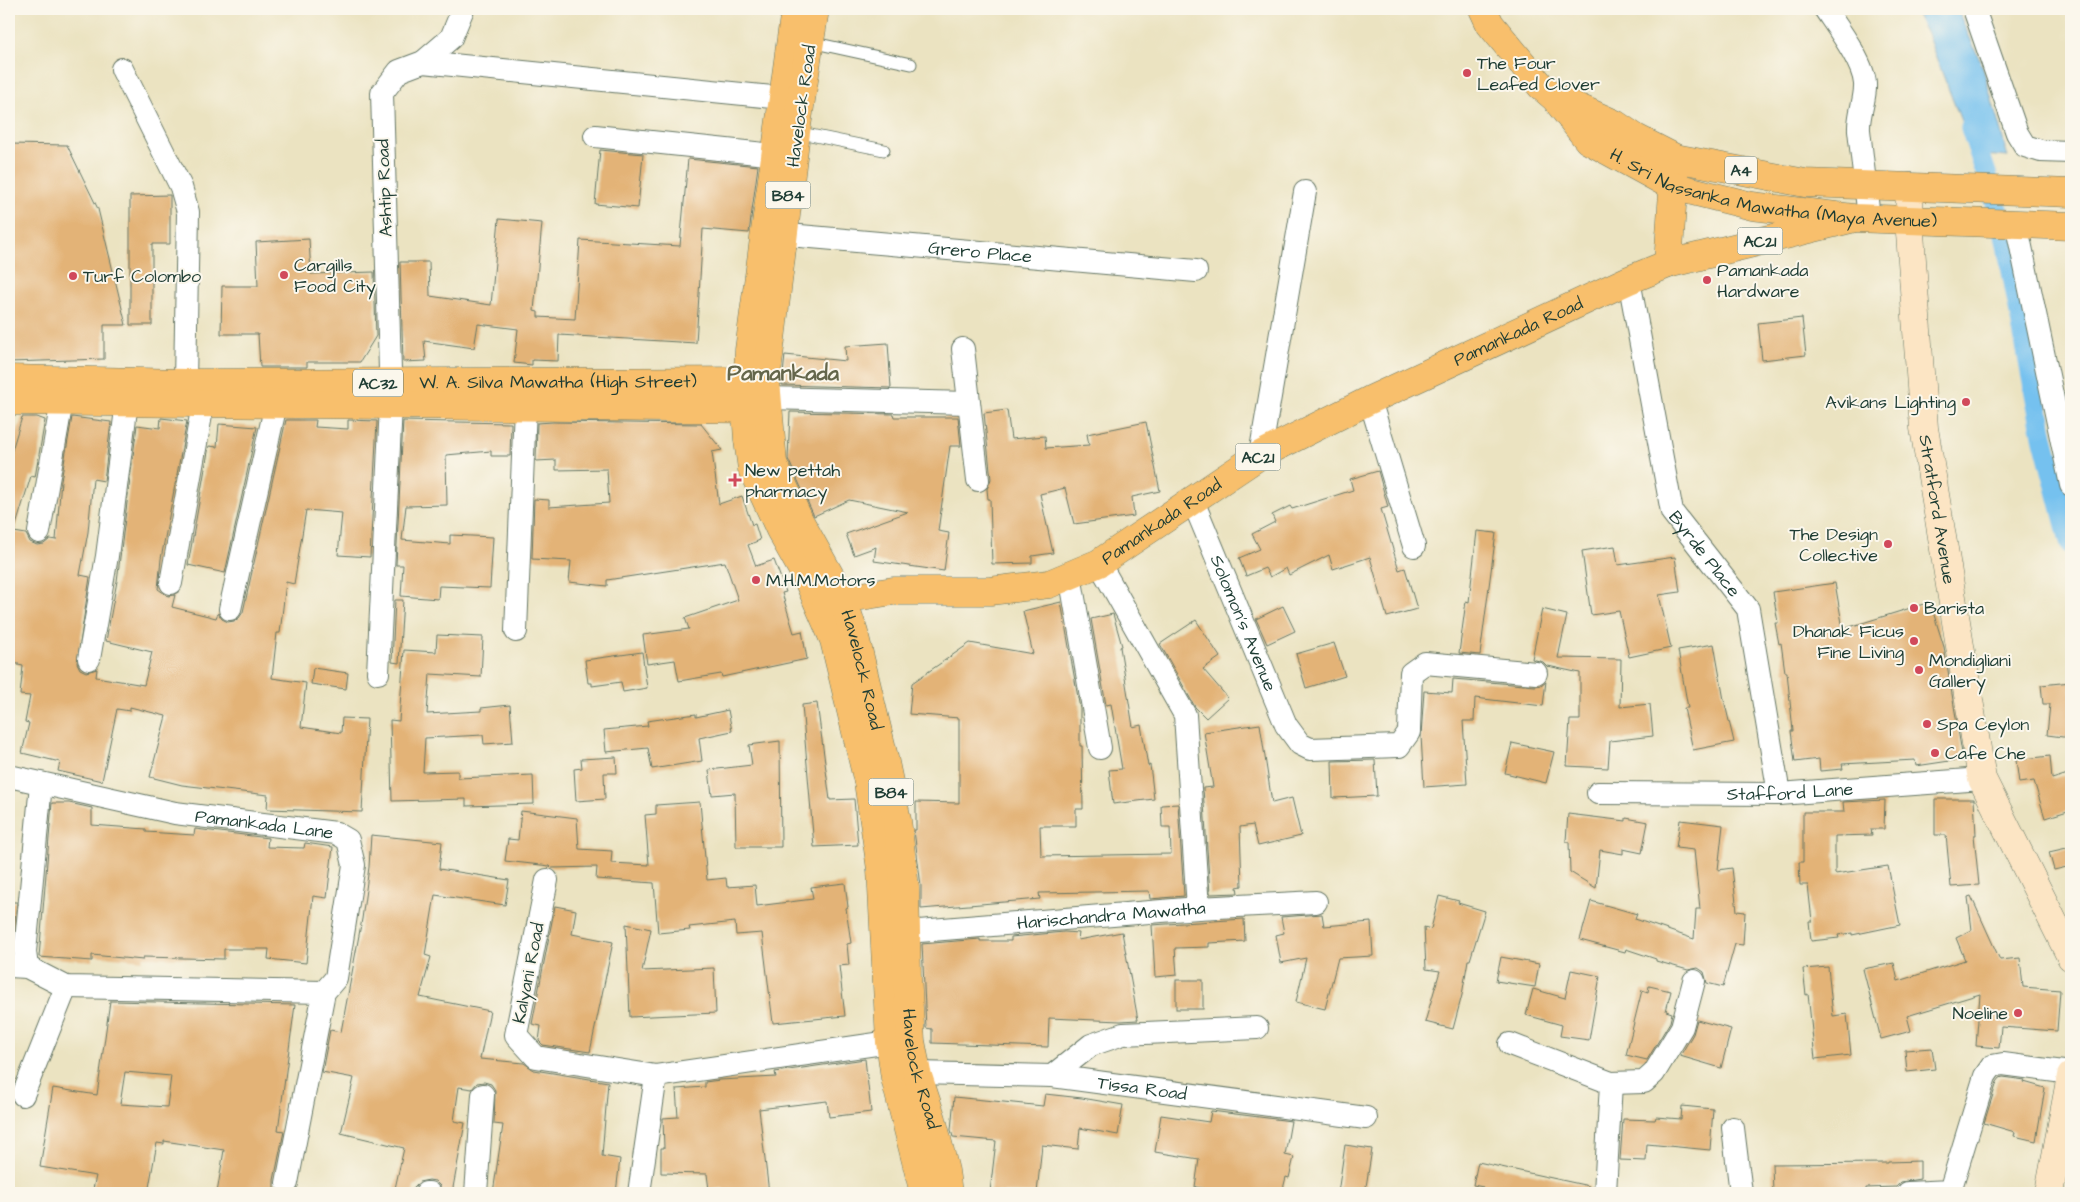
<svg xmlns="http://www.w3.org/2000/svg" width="2080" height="1202" font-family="'Architects Daughter',sans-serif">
	<rect width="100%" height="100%" fill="#fbf7ec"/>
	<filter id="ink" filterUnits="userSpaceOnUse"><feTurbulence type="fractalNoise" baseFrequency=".02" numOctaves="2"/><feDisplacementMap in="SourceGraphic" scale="10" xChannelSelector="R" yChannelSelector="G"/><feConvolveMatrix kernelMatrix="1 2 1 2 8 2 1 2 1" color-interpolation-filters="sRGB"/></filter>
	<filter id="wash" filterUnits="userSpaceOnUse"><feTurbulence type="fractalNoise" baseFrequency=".0096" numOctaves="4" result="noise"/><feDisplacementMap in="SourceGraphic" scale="20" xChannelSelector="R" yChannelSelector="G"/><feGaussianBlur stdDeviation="1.12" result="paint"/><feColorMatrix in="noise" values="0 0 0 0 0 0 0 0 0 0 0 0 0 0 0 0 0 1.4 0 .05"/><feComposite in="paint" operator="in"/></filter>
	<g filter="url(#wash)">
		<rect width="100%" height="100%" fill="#ebe3c1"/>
		<polygon fill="#75c1ef" stroke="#4a7f92" points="1914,9 1957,9 1982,65 2008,157 1974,154 1927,34"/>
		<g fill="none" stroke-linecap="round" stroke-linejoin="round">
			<polyline stroke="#75c1ef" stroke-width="21" points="1971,128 2003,224 2043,436 2071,545"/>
		</g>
		<g id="blocks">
			<g fill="#e3b377" fill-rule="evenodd">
				<polygon points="9,144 67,145 98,209 126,325 104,325 104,359 9,362"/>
				<polygon points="600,150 643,154 638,208 595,204"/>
				<polygon points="688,159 758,166 749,233 703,229 696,343 559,335 558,361 532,360 532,365 514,363 518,329 478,324 474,348 424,341 426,361 403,362 400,262 429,262 430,296 491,305 499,219 542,223 534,311 538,312 538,317 575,319 580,240 680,246"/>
				<polygon points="170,195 170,244 152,244 152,325 130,325 130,196"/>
				<polygon points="309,239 311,274 374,272 376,336 360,362 307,362 307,367 260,367 258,334 221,334 222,286 258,286 256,242"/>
				<polygon points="1802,318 1806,355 1762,360 1758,323"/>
				<polygon points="888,343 891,388 782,385 785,355 846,361 845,346"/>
				<polygon points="1007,410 1011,439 1045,436 1046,448 1089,445 1087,434 1146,422 1160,491 1132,497 1134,516 1074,524 1065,488 1040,494 1053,553 1032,556 1032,563 992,564 990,499 988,499 987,489 991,479 984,413"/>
				<polygon points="790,412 893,414 894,417 958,417 961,446 950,446 938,531 949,533 944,571 874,561 876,547 854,555 846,534 908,512 849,500 814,516 788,459"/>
				<polygon points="22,417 37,417 45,420 35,477 31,476 14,532 26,534 30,542 37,545 44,544 50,539 56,540 61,481 72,417 111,422 104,481 93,479 88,532 80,575 90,577 77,663 80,669 86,672 97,669 96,677 144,685 152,652 106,641 117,581 137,425 160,428 161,418 187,421 161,559 158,589 168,596 175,595 172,607 216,618 218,613 222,619 228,622 234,621 239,618 243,612 286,420 316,420 315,427 348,429 348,420 377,421 370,557 338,555 342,513 306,510 294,584 286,582 280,633 277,633 272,678 306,683 301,727 341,733 342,718 367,719 362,812 267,809 268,795 182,785 150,777 166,716 130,707 130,711 117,709 102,781 58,771 60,762 22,753 29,723 25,722 30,696 20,695 23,666 18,665 18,663 9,662 9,460"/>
				<polygon points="403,421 511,423 510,456 491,456 491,451 446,455 447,505 406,506 402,540 450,544 450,535 493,537 490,588 439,586 438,599 401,596 403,565 396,565"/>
				<polygon points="553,422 701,424 722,450 712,452 719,504 742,496 752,525 755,524 760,540 748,545 756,566 774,560 786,592 782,593 794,633 802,631 807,659 722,677 721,674 679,681 675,660 647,664 643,635 689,629 685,618 738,600 725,562 607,580 607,586 569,582 571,561 532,559 534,499 549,500 549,507 609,503 607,469 556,470 556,460 536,461 537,423"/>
				<polygon points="219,424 257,427 225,573 188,565 209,446 217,447"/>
				<polygon points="1378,471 1388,507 1381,509 1399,570 1405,568 1417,609 1387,617 1370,557 1333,569 1329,555 1289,575 1286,568 1270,577 1265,568 1246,576 1239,558 1260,549 1252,534 1275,522 1272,515 1290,506 1292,509 1353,490 1350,479"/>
				<polygon points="1477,531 1496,533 1480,655 1459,653 1466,601 1469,602"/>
				<polygon points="1615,546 1618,565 1675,557 1680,592 1659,595 1671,648 1629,657 1619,611 1591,615 1582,551"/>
				<polygon points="1835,583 1843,629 1930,602 1944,647 1963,759 1916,766 1915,760 1842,764 1843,769 1820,771 1819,759 1795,762 1791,731 1793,731 1787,672 1785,672 1781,643 1779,644 1775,623 1778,623 1773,592"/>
				<polygon points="395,600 403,600 399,663 392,662"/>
				<polygon points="1061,602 1080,709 1080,746 1082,746 1083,809 1076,809 1076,826 1040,826 1041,856 1171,854 1170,827 1162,827 1161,805 1178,804 1184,896 1150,899 1149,891 1039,893 1040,899 921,909 921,886 914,830 916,830 916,802 959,803 959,718 909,714 912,683 970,643 1033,654 1023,611"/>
				<polygon points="1283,606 1295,631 1267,644 1256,619"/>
				<polygon points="1542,609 1567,615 1558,658 1621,659 1620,707 1650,704 1653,736 1610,741 1608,768 1567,766 1570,720 1580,720 1580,673 1548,666 1548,667 1543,662 1532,659"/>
				<polygon points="1113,614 1122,646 1120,647 1133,727 1141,725 1148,766 1150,765 1154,799 1113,804 1109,770 1122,769 1111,704 1106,705 1091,619"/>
				<polygon points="1196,620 1220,657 1203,669 1228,698 1206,718 1195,707 1160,644"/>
				<polygon points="437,635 483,637 481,677 430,674 427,714 481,711 481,708 510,705 513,742 484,744 483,735 425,738 423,772 458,771 458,778 533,775 534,804 466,806 466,799 392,801 390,720 399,721 404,650 436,652"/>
				<polygon points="1334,643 1345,676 1306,688 1296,654"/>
				<polygon points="1714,644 1724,700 1734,742 1693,750 1684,708 1688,708 1678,650"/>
				<polygon points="642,652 647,688 623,692 621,682 592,686 592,683 588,683 585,660"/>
				<polygon points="313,668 348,673 346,689 311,684"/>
				<polygon points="1453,679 1535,686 1541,685 1546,681 1543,706 1475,698 1474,721 1463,721 1467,784 1424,787 1421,736 1424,691 1452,693"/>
				<polygon points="2071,682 2071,738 2047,735 2050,704 2043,704 2041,685"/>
				<polygon points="817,703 830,800 854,799 858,845 814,847 802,705"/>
				<polygon points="728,710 732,731 699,738 702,761 652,769 648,748 606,752 604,730 648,726 647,721 696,714 696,717"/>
				<polygon points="1260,724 1272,803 1292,798 1301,836 1258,846 1253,825 1240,827 1242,886 1237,887 1238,893 1210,894 1203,788 1213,787 1204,732"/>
				<polygon points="780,741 781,847 736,847 735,793 712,795 709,770 752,765 749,745"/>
				<polygon points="1512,743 1554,752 1546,783 1505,773"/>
				<polygon points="2050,756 2052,779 2071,773 2071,810 2045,818 2034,781 2019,783 2016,760"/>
				<polygon points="616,757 617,773 604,773 605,799 576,801 574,769 582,768 581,759"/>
				<polygon points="1375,760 1377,796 1333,798 1332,761"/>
				<polygon points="1935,799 1974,799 1976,835 1974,835 1979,885 1951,887 1946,835 1935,835"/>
				<polygon points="1885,800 1884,829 1871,829 1872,835 1835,836 1835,874 1888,866 1900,925 1852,935 1852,933 1838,935 1839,938 1811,941 1809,921 1812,921 1808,885 1800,885 1799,862 1803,862 1803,812 1844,812 1843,802"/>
				<polygon points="700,802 707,880 726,878 727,887 755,885 757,906 813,899 811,887 845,883 848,907 846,908 851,943 847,944 849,965 839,966 845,1016 773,1023 762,933 736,935 735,922 689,927 690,930 658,933 654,883 596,879 597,867 552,868 550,866 505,861 508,839 518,840 521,811 577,818 579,849 612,851 611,863 649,865 645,815 656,814 656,805"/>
				<polygon points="52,803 69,803 92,808 92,825 146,829 146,832 194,835 195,829 268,838 267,847 304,848 305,843 333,847 327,898 313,896 306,963 268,959 269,949 224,949 224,959 143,957 143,960 92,955 92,961 39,957"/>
				<polygon points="1568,814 1626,821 1626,818 1648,822 1642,853 1623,849 1623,854 1600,850 1596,888 1570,872 1569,842 1566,841"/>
				<polygon points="1680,820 1723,825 1718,870 1732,868 1737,911 1745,912 1743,945 1735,944 1723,987 1707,983 1704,972 1698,968 1688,970 1656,961 1656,959 1626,949 1625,952 1580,940 1591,901 1637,914 1635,919 1694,939 1696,909 1700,909 1694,850 1676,848"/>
				<polygon points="371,835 442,842 439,869 509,880 505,905 435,895 425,955 431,957 420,997 490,1011 480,1059 524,1063 534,1070 608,1082 602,1156 620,1159 616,1193 493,1193 503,1125 494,1124 495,1090 491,1084 484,1082 477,1083 472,1089 459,1087 454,1121 465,1123 452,1193 442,1193 440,1186 435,1181 429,1180 419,1182 414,1187 413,1193 394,1193 404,1148 341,1133 354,1078 322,1072 330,1030 341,1032 362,919 369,867"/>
				<polygon points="2071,847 2071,866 2054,870 2049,852"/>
				<polygon points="1439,896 1459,901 1458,903 1485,911 1470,960 1468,960 1462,995 1453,1029 1425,1022 1440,971 1426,969 1424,927 1431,929"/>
				<polygon points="1971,896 2000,960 2020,958 2023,987 2060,990 2057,1031 2001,1027 1999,1048 1976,1046 1980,994 1907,1016 1911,1031 1881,1039 1863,969 1894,963 1898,981 1965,960 1956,938 1972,930 1968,897"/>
				<polygon points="9,902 17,902 13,937 9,937"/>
				<polygon points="555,906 576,910 572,934 613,942 590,1052 543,1045 539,1041 541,1026 532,1024"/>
				<polygon points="1322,914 1324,926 1371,922 1373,956 1338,958 1325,1009 1296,1002 1306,958 1281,963 1276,935 1284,933 1281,917"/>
				<polygon points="1244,919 1245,941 1209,943 1209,947 1175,948 1177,975 1155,977 1152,925"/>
				<polygon points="626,924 651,929 642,971 714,968 716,1013 630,1017"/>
				<polygon points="1064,932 1079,933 1078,940 1122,932 1138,1020 1120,1021 1049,1018 1048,1047 932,1043 932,1029 926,1028 922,944 980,939 980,941 1011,941 1011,937"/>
				<polygon points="1501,957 1539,964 1535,987 1496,981"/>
				<polygon points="1828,967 1833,1016 1847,1014 1851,1055 1815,1059 1808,994 1806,995 1803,969"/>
				<polygon points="1571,970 1600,976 1589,1040 1560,1036 1562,1025 1526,1015 1533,989 1565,998"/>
				<rect x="1176" y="980" width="27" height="29"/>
				<polygon points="1649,986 1671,991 1666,1011 1672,1013 1670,1022 1647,1060 1626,1055 1642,990 1648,992"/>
				<path d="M110,1001l185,4 -17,125 6,1 -10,49v13h-57l7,-43 -60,-9v3l-7,-1 -9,50h-56l4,-17 -56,-9 13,-79 44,7zM125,1072l46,4 -4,31 -47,-3z"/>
				<polygon points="1697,1020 1731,1029 1721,1068 1680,1056 1693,1034"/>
				<polygon points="1932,1048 1935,1069 1907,1072 1905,1050"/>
				<polygon points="865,1059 871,1112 829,1117 827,1101 759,1109 769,1193 724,1193 723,1188 709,1190 707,1174 661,1173 661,1148 664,1148 663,1118 678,1117 676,1089 705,1087 705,1082 720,1080 776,1077 775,1072"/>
				<polygon points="2003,1077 2025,1080 2024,1082 2045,1088 2036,1141 2014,1136 2015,1132 1984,1123 1997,1082 2000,1078"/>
				<polygon points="1045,1094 1082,1098 1123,1105 1118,1135 1080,1128 1078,1149 1042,1145 1037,1193 990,1192 996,1141 953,1137 951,1130 954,1097 1043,1106"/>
				<polygon points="1682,1106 1713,1109 1710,1150 1647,1144 1646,1161 1620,1160 1623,1119 1655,1120 1656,1117 1681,1119"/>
				<polygon points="1211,1111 1291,1121 1285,1155 1294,1157 1289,1178 1286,1177 1282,1193 1234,1193 1195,1187 1199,1159 1155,1152 1161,1115 1209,1122"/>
				<polygon points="1345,1145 1372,1149 1365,1193 1338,1193"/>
				<polygon points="1920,1161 1920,1179 1901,1182 1896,1187 1866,1188 1866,1193 1773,1193 1772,1164 1888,1163 1888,1162"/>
				<polygon points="1478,1162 1589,1186 1588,1193 1481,1193 1483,1187 1473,1185"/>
			</g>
		</g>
	</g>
	<g filter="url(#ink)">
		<use href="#blocks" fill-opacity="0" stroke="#667765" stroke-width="1"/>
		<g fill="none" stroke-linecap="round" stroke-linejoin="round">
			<g stroke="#667765" stroke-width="13">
				<g id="service">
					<polyline points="810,42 911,64"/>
					<polyline points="796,132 884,150"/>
				</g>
			</g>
			<g stroke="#667765" stroke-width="24">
				<g id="minor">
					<path d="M1825,9c12,18 39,54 40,75 1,15 -7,30 -6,46l10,88"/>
					<polyline points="1974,9 2017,133 2025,146 2041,151 2071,152"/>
					<polyline points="423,62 782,98"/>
					<polyline points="122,69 181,187 188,212 185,383"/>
					<polyline points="595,136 775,155"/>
					<polyline points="2016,223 2071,485"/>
					<path id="s1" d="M766,233l430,38"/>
					<path id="s2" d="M1629,280l43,232 76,97 31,185"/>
					<polyline points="963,349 978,480"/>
					<polyline points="767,398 969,403"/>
					<polyline points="1370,400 1414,546"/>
					<polyline points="1260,455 1305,192"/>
					<path id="s3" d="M1193,501l93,224 14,19 10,5 89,-3 10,-14 2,-59 14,-10 111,10"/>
					<polyline points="39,532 62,401"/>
					<polyline points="1099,563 1185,715 1198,908"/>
					<polyline points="1070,575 1100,748"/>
					<polyline points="171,583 203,404"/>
					<polyline points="230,609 276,404"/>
					<polyline points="516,631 525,406"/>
					<polyline points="89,659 107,556 127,402"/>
					<polyline points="378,673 391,405 382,93 399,71 423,62 451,38 463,9"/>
					<path id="s4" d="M9,776l166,37 161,20 12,7 6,25 -18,113 -12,14 -37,191"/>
					<path id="s5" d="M1598,793l181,1 203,-15"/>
					<polyline points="547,880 516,1035 536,1057 656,1076 890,1042"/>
					<path id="s6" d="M907,932l291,-24 118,-6"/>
					<polyline points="9,966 27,967 66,987 324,992"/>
					<polyline points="27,967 25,952 41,784"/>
					<polyline points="1510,1044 1611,1083 1644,1082 1654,1073 1682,1027 1694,981"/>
					<path id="s7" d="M917,1073l135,3 314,42"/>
					<polyline points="1052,1076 1091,1045 1123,1034 1257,1028"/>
					<polyline points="23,1095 66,987"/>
					<polyline points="1733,1128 1741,1193"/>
					<polyline points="426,1193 429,1193"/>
					<polyline points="476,1193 483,1095"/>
					<polyline points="639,1193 656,1076"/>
					<polyline points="1605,1193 1611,1083"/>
					<polyline points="1908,1193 1950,1191 1985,1076 1992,1066 2003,1064 2071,1073"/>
				</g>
			</g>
			<g stroke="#667765" stroke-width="29">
				<g id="secondary">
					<path id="s8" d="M1910,187l-1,32 15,209 58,351 89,178"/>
					<polyline points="2049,1193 2071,1076"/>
				</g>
			</g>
			<g stroke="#667765" stroke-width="29">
				<g id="primary">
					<polyline points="795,9 749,350 746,410 748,440 752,469 780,530 808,580 834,640 868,782 881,869 890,1042 895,1078 924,1193"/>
					<path id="s9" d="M815,9l-19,123 -30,249 7,82 26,57 44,79 11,34 29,120 14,67 8,68 2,88 4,65 6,32 15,46 13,52 3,22"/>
					<polyline points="1668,264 1675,163"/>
					<path id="s10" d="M9,379l176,4 580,-2"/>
					<polyline points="9,401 765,409"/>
					<path id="s11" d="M826,604l17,-5 50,-8h97l59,-7 50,-21 161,-108 110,-55 259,-120 39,-16 183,-45"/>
				</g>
			</g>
			<g stroke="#667765" stroke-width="29">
				<g id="trunk">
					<path id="s12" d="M1483,9l7,15 51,62 14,12 33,42 84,46 80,20 101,12 218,8"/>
					<polyline points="1559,99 1615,124 1636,138 1675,158 1805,183 2071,193"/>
				</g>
			</g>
			<use href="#service" stroke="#fff" stroke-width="11"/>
			<use href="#minor" stroke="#fff" stroke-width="22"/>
			<use href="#secondary" stroke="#fce5c4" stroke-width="28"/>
			<use href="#primary" stroke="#f8bf6c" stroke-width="28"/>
			<use href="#trunk" stroke="#f8bf6c" stroke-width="28"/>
		</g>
	</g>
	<g fill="#d1495b" stroke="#fbf7ec" stroke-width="2">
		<circle cx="1467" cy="73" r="5"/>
		<circle cx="284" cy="275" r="5"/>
		<circle cx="73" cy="276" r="5"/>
		<circle cx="1707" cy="280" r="5"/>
		<circle cx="1966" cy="402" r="5"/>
		<path d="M732.5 472.5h5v5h5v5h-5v5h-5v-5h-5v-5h5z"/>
		<circle cx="1888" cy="544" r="5"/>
		<circle cx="756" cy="580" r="5"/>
		<circle cx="1914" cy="608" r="5"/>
		<circle cx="1914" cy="641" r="5"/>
		<circle cx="1919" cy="670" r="5"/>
		<circle cx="1927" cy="724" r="5"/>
		<circle cx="1935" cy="753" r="5"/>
		<circle cx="2018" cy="1013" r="5"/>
	</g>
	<g text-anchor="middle" stroke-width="4" stroke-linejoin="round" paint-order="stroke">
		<g fill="#fbf7ec" stroke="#61756b" stroke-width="1">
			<rect x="1725" y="156.5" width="32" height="27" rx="4"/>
			<rect x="765.5" y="181.5" width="45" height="27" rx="4"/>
			<rect x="1737.5" y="227.5" width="45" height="27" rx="4"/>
			<rect x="353" y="369.5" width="50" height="27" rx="4"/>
			<rect x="1235.5" y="443.5" width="45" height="27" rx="4"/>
			<rect x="868.5" y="778.5" width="45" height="27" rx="4"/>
		</g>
		<g font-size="16" font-weight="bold" fill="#1f3d34">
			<text x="1741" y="176">A4</text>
			<text x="788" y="201">B84</text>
			<text x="1760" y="247">AC21</text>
			<text x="378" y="389">AC32</text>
			<text x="1258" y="463">AC21</text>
			<text x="891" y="798">B84</text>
		</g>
		<g font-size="18" fill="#1f3d34" stroke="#fbf7ec" text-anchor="start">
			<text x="1477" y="69">The Four<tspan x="1477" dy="21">Leafed Clover</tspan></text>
			<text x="294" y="271">Cargills<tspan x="294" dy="21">Food City</tspan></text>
			<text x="1717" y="276">Pamankada<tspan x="1717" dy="21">Hardware</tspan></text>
			<text x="83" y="282">Turf Colombo</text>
			<text x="1956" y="408" text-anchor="end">Avikans Lighting</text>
			<text x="745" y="476">New pettah<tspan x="745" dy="21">pharmacy</tspan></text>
			<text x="1878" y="540" text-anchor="end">The Design<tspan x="1878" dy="21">Collective</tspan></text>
			<text x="766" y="586">M.H.M.Motors</text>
			<text x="1924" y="614">Barista</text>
			<text x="1904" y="637" text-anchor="end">Dhanak Ficus<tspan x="1904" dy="21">Fine Living</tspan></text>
			<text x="1929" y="666">Mondigliani<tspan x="1929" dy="21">Gallery</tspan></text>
			<text x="1937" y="730">Spa Ceylon</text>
			<text x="1945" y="759">Cafe Che</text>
			<text x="2008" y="1019" text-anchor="end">Noeline</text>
		</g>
		<g font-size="18" fill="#1f3d34" stroke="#fbf7ec">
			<text transform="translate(801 106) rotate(-82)" y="6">Havelock Road</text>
			<text dy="6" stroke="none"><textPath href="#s12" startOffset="364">H. Sri Nassanka Mawatha (Maya Avenue)</textPath></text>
			<text transform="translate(384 188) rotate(-92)" y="6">Ashtip Road</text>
			<text dy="6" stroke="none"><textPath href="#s1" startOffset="215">Grero Place</textPath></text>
			<text dy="6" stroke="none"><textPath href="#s11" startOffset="759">Pamankada Road</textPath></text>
			<text dy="6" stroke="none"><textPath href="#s10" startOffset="549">W. A. Silva Mawatha (High Street)</textPath></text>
			<text dy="6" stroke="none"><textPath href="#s8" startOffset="324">Stratford Avenue</textPath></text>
			<text dy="6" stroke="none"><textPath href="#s11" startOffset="354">Pamankada Road</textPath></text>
			<text dy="6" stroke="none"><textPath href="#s2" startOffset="289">Byrde Place</textPath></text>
			<text dy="6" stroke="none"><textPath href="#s3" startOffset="132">Solomon's Avenue</textPath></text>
			<text dy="6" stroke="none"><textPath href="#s9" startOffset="684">Havelock Road</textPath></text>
			<text dy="6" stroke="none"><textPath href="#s5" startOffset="192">Stafford Lane</textPath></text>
			<text dy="6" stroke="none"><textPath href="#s4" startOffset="260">Pamankada Lane</textPath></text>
			<text dy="6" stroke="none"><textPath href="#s6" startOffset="205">Harischandra Mawatha</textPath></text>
			<text transform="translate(528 973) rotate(-79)" y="6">Kalyani Road</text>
			<text dy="6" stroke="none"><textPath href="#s9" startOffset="1089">Havelock Road</textPath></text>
			<text dy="6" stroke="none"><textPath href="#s7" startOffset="226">Tissa Road</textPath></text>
		</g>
		<g font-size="22" font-weight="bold" fill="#64664b" stroke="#fbf7ec">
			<text x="783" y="380">Pamankada</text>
		</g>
	</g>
	<rect width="2080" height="1202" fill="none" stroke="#fbf7ec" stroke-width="30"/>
</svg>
